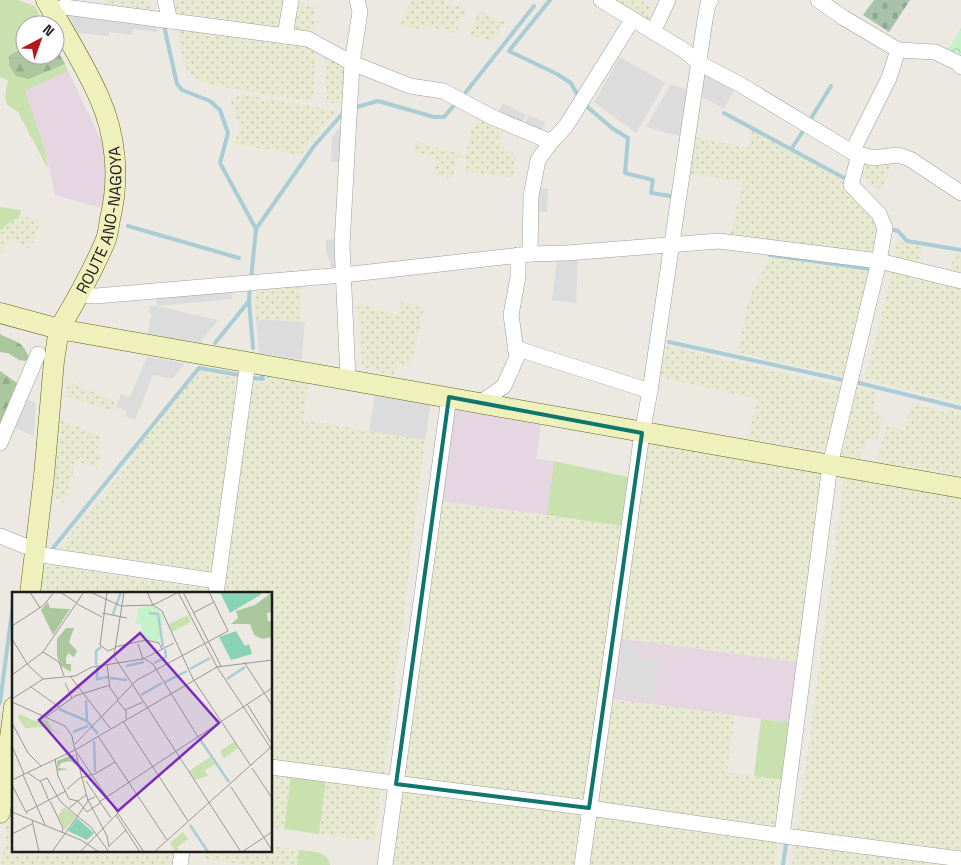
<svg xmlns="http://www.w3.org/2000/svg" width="961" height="865" font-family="'Space Grotesk',sans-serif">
	<defs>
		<pattern id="farmland-dots" width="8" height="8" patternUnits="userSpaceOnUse" patternTransform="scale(1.25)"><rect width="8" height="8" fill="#e8e9d1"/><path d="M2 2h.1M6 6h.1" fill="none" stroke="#c6c7b3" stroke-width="1.8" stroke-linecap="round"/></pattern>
		<pattern id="forest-firs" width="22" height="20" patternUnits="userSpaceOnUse" patternTransform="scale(1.25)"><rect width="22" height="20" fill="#aac79d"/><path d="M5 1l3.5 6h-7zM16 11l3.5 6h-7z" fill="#92aa87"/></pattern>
		<pattern id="cemetery-stones" width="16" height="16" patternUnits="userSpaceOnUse" patternTransform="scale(1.25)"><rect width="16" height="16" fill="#a7c2ab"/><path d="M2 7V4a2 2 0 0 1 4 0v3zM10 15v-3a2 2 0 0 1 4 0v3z" fill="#8fa693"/></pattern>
		<pattern id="park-crowns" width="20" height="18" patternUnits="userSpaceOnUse" patternTransform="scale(1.25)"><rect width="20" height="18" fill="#c5f2c8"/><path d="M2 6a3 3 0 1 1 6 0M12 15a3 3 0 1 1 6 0" fill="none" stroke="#a9cfab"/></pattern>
	</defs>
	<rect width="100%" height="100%" fill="#ece9e3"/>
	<g fill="#e5d6e2">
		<polygon points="68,71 103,144 107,160 105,209 55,195 45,149 25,91"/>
		<polygon points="450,409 541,425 536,459 554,461 547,515 437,501"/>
		<polygon points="618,638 801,662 793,723 610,699"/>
	</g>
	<g fill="url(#farmland-dots)">
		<polygon points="104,0 150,0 152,9 151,12 105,8"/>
		<polygon points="168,0 287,0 283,29 176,17"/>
		<polygon points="412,0 442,0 466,10 456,33 426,26 425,31 398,25"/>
		<polygon points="610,0 640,0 652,6 648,16 655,19 653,23"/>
		<polygon points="294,1 316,7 313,20 320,21 310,35 292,31"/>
		<polygon points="479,11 506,23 493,41 469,35"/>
		<polygon points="177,27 301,42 317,49 312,102 211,85 197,79 188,71 183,60"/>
		<polygon points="327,56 348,68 345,105 327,102 325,60"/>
		<polygon points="239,94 337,111 301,155 234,144 239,129 239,123 230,102"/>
		<polygon points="479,113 504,126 502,133 501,147 516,155 513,178 465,171 467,159 457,157 453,178 433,176 436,156 415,153 416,141 435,148 466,155 471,129"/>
		<polygon points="752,130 844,181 845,185 880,225 875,252 869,255 730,236 743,181 688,174 693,137 748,148"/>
		<polygon points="895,159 881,190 857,175 859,162"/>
		<polygon points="20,215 39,220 38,230 30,249 11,238 0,255 0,230"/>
		<polygon points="897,241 922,247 918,266 892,260"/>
		<polygon points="954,254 961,255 961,277 950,274"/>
		<polygon points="769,257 872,272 847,377 737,352 749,298"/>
		<polygon points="893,268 961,285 961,403 865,379"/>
		<polygon points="301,284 301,322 256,319 254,302 257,288"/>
		<polygon points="401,302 424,308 410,367 397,363 394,376 362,367 357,303 397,315"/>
		<polygon points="667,346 843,387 828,452 748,438 757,399 660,377"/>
		<polygon points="199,372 239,378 212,571 204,575 58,553 59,548 133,458 130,455"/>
		<polygon points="267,377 308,384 303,420 425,440 384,775 271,762 271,594 221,594 250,381 265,383"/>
		<polygon points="69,382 116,402 113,412 65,396"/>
		<polygon points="856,387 877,392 872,412 883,415 877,441 866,439 861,458 842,455"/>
		<polygon points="911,403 948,413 949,409 961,412 961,475 877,461 886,426 905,430"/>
		<polygon points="61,419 102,438 96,452 102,455 97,468 76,461 64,503 53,496"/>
		<polygon points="652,443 826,474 801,662 618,638 644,450"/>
		<polygon points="844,478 961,497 961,855 797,831"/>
		<polygon points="437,501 622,526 583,800 404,780"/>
		<polygon points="50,565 209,589 209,594 36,594 39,574"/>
		<polygon points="610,699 735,715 727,772 786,780 779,828 596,803"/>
		<polygon points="14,772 14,851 177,851 175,865 1,865"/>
		<polygon points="271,772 291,775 284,829 271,828"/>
		<polygon points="326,779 379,786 381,789 375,841 319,834"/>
		<polygon points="399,790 578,813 580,816 574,865 389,865"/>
		<polygon points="597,815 778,840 775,865 589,865"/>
		<polygon points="794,843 961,865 792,865"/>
		<polygon points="271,846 299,850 297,865 248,865 204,859 205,851 271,851"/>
	</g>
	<g fill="#c8e1af">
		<polygon points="0,0 18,0 35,6 44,25 25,25 25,46 14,52 29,79 65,64 68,71 25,91 45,149 48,169 18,112 7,105 5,95 8,80 0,77"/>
		<polygon points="0,207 21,210 20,215 0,230"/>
		<polygon points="554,461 628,477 622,526 547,515"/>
		<polygon points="761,719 793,723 786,780 754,776"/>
		<polygon points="291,775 326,779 319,834 284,829"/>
		<path d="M299,850c13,2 29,0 31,15h-33z"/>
	</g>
	<g fill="url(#forest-firs)">
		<polygon points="25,46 25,55 55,55 55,46 65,64 29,79 16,76 9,65 9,56"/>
		<path d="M0,334c14,8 23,6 29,24l-4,3 -6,-1 -11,-7 -8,-1z"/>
		<polygon points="0,371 17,383 19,389 0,428"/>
	</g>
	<polygon fill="url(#cemetery-stones)" points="874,0 910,0 889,32 863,15"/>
	<polygon fill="url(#park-crowns)" points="961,28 961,62 947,51"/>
	<g fill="#dcdcdc">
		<polygon points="66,12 155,22 157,32 133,29 132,35 109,32 109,36 78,33"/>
		<polygon points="620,57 665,83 636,133 594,102"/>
		<polygon points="703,71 736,86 724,109 699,95"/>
		<polygon points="671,84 689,91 682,137 646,127"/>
		<polygon points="503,103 526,115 521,124 497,114"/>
		<polygon points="529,115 545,122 541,132 524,125"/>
		<polygon points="338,129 344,129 343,162 331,162 332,137"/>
		<polygon points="535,188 548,189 547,212 534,211"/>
		<polygon points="338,239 339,268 332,269 326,251 326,240"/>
		<polygon points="578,257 576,303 552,300 557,258"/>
		<polygon points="231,288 232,299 157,306 218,320 200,343 148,334 151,313 148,312 150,305 157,306 156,295"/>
		<polygon points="256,319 305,322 302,360 259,353"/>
		<polygon points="147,357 185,363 172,379 153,375 135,420 125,416 127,411 116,407 121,394 130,397"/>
		<polygon points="375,395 431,404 425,440 369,431"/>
		<polygon points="25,398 36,403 34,436 13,427"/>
		<polygon points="624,642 638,643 636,657 659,660 654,699 617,694"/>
	</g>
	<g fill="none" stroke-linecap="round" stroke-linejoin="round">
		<g stroke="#a9ccd5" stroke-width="4">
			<polyline points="550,0 509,51 557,74 571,83 578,96"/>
			<polyline points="164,26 177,84 182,90 210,101 220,110 228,133 220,163 256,229"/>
			<polyline points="466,92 534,6"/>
			<polyline points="585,105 612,128 628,138 625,173 653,180 651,193 671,196"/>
			<polyline points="353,108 378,101 434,117 444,117 456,103"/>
			<polyline points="724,113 846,179"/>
			<polyline points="810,120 831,86"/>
			<polyline points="792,148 805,128"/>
			<polyline points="128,226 239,258"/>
			<polyline points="891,229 898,231 907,241 961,250"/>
			<polyline points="770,255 870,269"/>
			<polyline points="251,279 256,229 314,146 344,112"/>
			<polyline points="250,286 249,301 253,348"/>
			<polyline points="669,342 843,380"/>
			<polyline points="215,343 249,301"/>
			<polyline points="253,378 263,379 262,376"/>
			<polyline points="855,382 961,408"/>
			<polyline points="53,548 199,368 239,375"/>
			<polyline points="0,703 14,596"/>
			<polyline points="783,865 786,844"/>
		</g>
		<g stroke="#9d9d9d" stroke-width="16">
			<g id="street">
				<polyline points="165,0 170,21"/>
				<polyline points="601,0 685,51 699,63 741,85 852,152 873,158 898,155 910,159 961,193"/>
				<polyline points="818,0 844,18 898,50 935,52 958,63 961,67"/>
				<polyline points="51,10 65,7 308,39 352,63 410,86 443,91 492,117 551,142"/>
				<polyline points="653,32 668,0"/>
				<polyline points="285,36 291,0"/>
				<polyline points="852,152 889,78 898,50"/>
				<polyline points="530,254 531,196 538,160 551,142 566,126 632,20"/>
				<polyline points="79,295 96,296 343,275 530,254 567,253 719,241 879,261 961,281"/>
				<polyline points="515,348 650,391"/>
				<polyline points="348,379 342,245 352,63 360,12 357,0"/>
				<polyline points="480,403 504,386 517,357 511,315 518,277 518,255"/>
				<polyline points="0,443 38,354"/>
				<polyline points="0,536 25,546 36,546"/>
				<polyline points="35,554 217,581"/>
				<polyline points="216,594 248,361"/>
				<polyline points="271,767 589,808 792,837 961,859"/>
				<polyline points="782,835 830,465 879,261 885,228 879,214 851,185 859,154"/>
				<polyline points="180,865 182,851"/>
				<polyline points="385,865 449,397"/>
				<polyline points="582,865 642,433 650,391 705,20 708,4 711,0"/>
			</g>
		</g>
		<g stroke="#5e6512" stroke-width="21">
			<g id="secondary">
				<path id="s1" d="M0,313l59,16c17,-28 33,-57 46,-87 3,-7 4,-15 5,-23 10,-41 6,-84 -11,-122 -15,-34 -35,-65 -53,-97"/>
				<polyline points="30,594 44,476 54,361 59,329 961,488"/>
				<polyline points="0,813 14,707"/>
			</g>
		</g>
		<use href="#street" stroke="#fff" stroke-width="15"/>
		<use href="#secondary" stroke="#eff1bd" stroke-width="20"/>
	</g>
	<path fill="none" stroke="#0f766e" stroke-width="4" stroke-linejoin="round" d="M449,397l193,36 -53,375 -193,-24z"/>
	<g text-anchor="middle" stroke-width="4" stroke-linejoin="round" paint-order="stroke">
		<g font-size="16" fill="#1c1c1c" stroke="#fff">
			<text dy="6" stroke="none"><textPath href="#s1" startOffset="180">ROUTE ANO-NAGOYA</textPath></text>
		</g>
	</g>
	<g transform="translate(12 592)">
		<rect width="260" height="260" fill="#ece9e3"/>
		<path d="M176,23l3,7 -19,10 -3,-8zM8,122l15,7 12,-2 3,7 3,-4 -3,6 10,6 -18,-7 -17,1 -7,-11zM222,150l4,6 -14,10 -4,-7zM198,165l5,7 -11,7 4,5 -13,4 -6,-9zM52,215l12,9 -11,14 -7,-14zM171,240l5,7 -11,8 2,5h-3l-6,-9z" fill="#c8e1af"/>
		<path d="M260,0v20l-5,1 1,8h4v16l-10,2 -8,-4 -4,-11h-19l7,-6 -2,-7 19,-6zM36,10l2,6 20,1 -17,26 -12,-25zM54,36h8l-5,14 8,9 -3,6 -6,-4 -2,5v6h5v8l-10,-6 -4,-10v-17zM60,163l3,1 -5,3h6l2,7 -8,-5 -9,2 -3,5 10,1 -10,2 -1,-10z" fill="#aac79d"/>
		<path d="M141,14l10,9 -4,27 -16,-3 -2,-15h-6l4,-17z" fill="#c5f2c8"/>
		<path d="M208,0h41l1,2 -32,19zM224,39l9,15 4,-2 3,10 -21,6 -12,-23zM65,226l17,15 -7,7 -19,-9z" fill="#8ad2b5"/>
		<path fill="none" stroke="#a9ccd5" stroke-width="2.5" d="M137,21l9,1 5,33M101,22l8,-22M142,71l12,-6 -1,-8M84,73v-14l5,-4M114,74l18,-4M85,75v12l11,-2M178,77l20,-11M98,86l17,2M215,87l18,-12M153,90l22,-11M129,103l21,-12M74,108l1,21 11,13M47,117l28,12M61,140l15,-6M187,146l30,44M82,149l1,31M178,233l18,27"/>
		<path fill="none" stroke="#999793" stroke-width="1" d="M18,0l10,16M48,0l17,11M78,0l31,14 32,-1 26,-13M95,0l-7,53 8,6 7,-3M112,0l-10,64 127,196M135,0l6,13 9,6 31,68 58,87M166,0l39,75 55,83M171,0l38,74M65,12l25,13M90,21l25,5M181,21l21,-11M0,34l32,-21 10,-13M0,47l16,26 15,14M126,52l5,15M103,55l31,-7 13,3 3,6M31,60l16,10 5,14M131,66l10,6 45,73M232,70l28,43M95,73l3,23 8,11M0,83l31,-23 41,-60M58,84l40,52M53,91l7,15M19,95l28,20M0,107l31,-20 32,-3 17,-9 51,-8 31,-16M105,108l9,11v8M0,110l53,24 7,10 3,14 -63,30M235,112l25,40M113,118l18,-8M34,125l29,-21 35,-11M111,129l65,100M0,131l16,30 13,13M86,144l69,104M63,152l62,-64 91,-49 -19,-39M0,154l12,28M43,167l3,17 11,23 9,2 9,11 13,-9M240,176l20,30M16,181l13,9 8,19M11,183l22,50M81,183l22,-13M28,189l7,-3 13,23 17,15M74,189l25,37M0,193l15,29M219,195l41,63M55,197l13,-11 13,-4M83,205l-7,3 19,36 2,11M38,209l13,27 -1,4M87,210l173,-114M56,217l19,-15M0,220l69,28 18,12M14,220l40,-21M104,223l24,37M65,224l14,11 18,25M20,228l7,32M0,242l20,-10M96,255l18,-17M40,260l36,-51 -12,-47M68,260l38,-39M132,260l-69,-102 142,-83 55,-7M142,260l117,-105M230,260l30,-20"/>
		<path fill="#7b2cbf" fill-opacity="0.15" stroke="#7b2cbf" stroke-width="2.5" d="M128,41l79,90 -101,88 -79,-91z"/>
		<rect width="260" height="260" fill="none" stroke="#1c1c1c" stroke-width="2.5"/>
	</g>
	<g transform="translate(40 40) rotate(41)"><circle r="24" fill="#ffffff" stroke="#a4a4a4"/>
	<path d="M0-4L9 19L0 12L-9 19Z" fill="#b1181b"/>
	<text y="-8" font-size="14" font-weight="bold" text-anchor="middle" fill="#1c1c1c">N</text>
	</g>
</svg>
